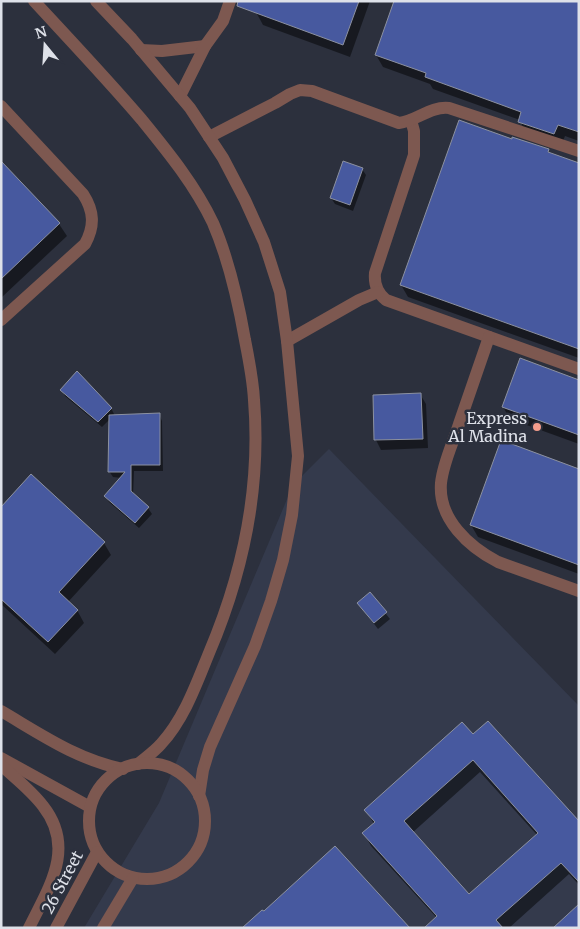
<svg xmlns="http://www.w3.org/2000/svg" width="580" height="929" font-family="Merriweather,serif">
	<rect width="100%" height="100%" fill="#2c303d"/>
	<polygon fill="#343a4c" points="329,449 579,706 579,928 84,928 159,803 293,485"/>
	<g fill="#0007" fill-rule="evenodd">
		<polygon points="260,1 370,1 350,57 263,25 256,12"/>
		<polygon points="579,1 579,141 565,136 561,146 526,134 520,120 433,89 430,84 383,67 376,55"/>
		<polygon points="512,140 548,151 550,154 579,164 579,358 408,297 401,285"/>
		<polygon points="1,163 59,224 67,236 1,298"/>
		<polygon points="362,169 366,175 353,211 335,204 331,198"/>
		<polygon points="579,381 579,444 510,419 503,407"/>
		<polygon points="62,390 111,408 115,416 159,414 162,421 163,471 134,471 133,495 148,508 152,514 139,528 109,502 105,496 122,478 113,477 109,471 110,419 102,427 65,396"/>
		<polygon points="420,394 426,404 428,448 381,450 376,440"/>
		<polygon points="579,470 579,574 478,537 471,525"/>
		<polygon points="1,509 104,543 111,555 68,602 77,610 84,623 55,654 1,604"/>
		<polygon points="370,594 390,619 378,629 358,603"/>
		<path d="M473,736l106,86v63l-10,-11 -60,54h-63l-75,-82 -7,-13 10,-9 -8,-14zM480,772l57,63 -68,61 -57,-63z"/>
	</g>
	<g fill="#47599f" stroke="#8c91a0" fill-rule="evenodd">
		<polygon points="238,1 359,1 343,45 237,6"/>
		<polygon points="394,1 579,1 579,132 558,125 554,134 518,122 521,112 425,77 426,73 375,55"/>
		<polygon points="459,120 512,139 512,137 549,149 548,152 579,163 579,349 400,285"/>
		<polygon points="1,161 60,223 1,279"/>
		<polygon points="343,161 363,168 350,205 330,198"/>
		<polygon points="520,358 579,380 579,435 502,407"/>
		<polygon points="77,371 112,408 98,422 60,390"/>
		<polygon points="421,393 423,439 374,440 373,395"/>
		<polygon points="160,413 160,465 131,465 131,491 149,507 135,523 104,496 125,472 108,472 109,415"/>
		<polygon points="501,440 579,469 579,565 470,525"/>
		<polygon points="31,474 105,542 59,592 78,610 48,642 1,599 1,507"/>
		<polygon points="370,592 387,612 374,623 357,603"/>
		<path d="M488,721l91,100v61l-18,-19 -65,57 7,8h-79l13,-12 -75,-83 13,-11 -11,-12 98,-88 11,12zM473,760l65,73 -69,61 -65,-73z"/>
		<polygon points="335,846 410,928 242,928 262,910 264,911"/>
		<polygon points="579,904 579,928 553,928"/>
	</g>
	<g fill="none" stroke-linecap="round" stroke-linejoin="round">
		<g stroke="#7d5850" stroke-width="12">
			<polyline points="141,50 162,51 205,46"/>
			<polyline points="180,96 205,46 223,21 230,1"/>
			<path d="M1,106l82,88c11,17 12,32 2,50l-84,76"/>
			<path d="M411,120l3,11v24l-39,118c-1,11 2,20 11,27l193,69"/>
			<path d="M209,137l66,-34 15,-9 10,-4 12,1 87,32c18,-2 31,-17 50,-15l130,43"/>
			<path d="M489,337c-10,29 -20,58 -30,87 -6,19 -16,39 -18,59 -3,36 28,64 57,79l81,29"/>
			<polyline points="287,341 359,300 378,292"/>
		</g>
		<g stroke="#7d5850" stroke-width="12">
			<path d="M34,1c36,39 73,78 108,119 26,32 53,65 71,103 16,37 25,77 32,117 4,20 8,40 9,60 7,87 -11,173 -45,253 -13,32 -25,66 -48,91 -7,8 -16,14 -23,20"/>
			<polyline points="96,1 132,39 190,108 223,158 245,200 264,242 280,292 287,341 298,456 292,515 283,560 271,601 255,646 210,747 203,770 199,796"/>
			<path d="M1,711c41,24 75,48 122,58"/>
			<polyline points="1,758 90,807"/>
			<circle cx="147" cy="821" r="58"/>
			<path d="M1,765c14,13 31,26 42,41 33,42 6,81 -14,122"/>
			<polyline points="56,928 97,852"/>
			<polyline points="103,928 133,878"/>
		</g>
	</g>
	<circle fill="#f49d8c" stroke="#2c303d" stroke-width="2" cx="537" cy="427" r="5"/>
	<g text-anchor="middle" stroke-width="5" stroke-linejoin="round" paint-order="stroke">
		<g font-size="16" fill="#dee1e9" stroke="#2c303d" text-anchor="end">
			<text x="527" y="424">Express<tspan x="527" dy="18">Al Madina</tspan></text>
		</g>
		<g font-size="16" fill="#dee1e9" stroke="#2c303d">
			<text transform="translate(62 882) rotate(-62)" y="6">26 Street</text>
		</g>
	</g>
	<rect width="580" height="929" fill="none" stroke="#dee1e9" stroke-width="5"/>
	<g transform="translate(45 45) rotate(342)" stroke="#2c303d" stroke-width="4" paint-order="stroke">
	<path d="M0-4L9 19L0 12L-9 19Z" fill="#dee1e9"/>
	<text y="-8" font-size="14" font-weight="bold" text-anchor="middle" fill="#dee1e9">N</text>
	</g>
</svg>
